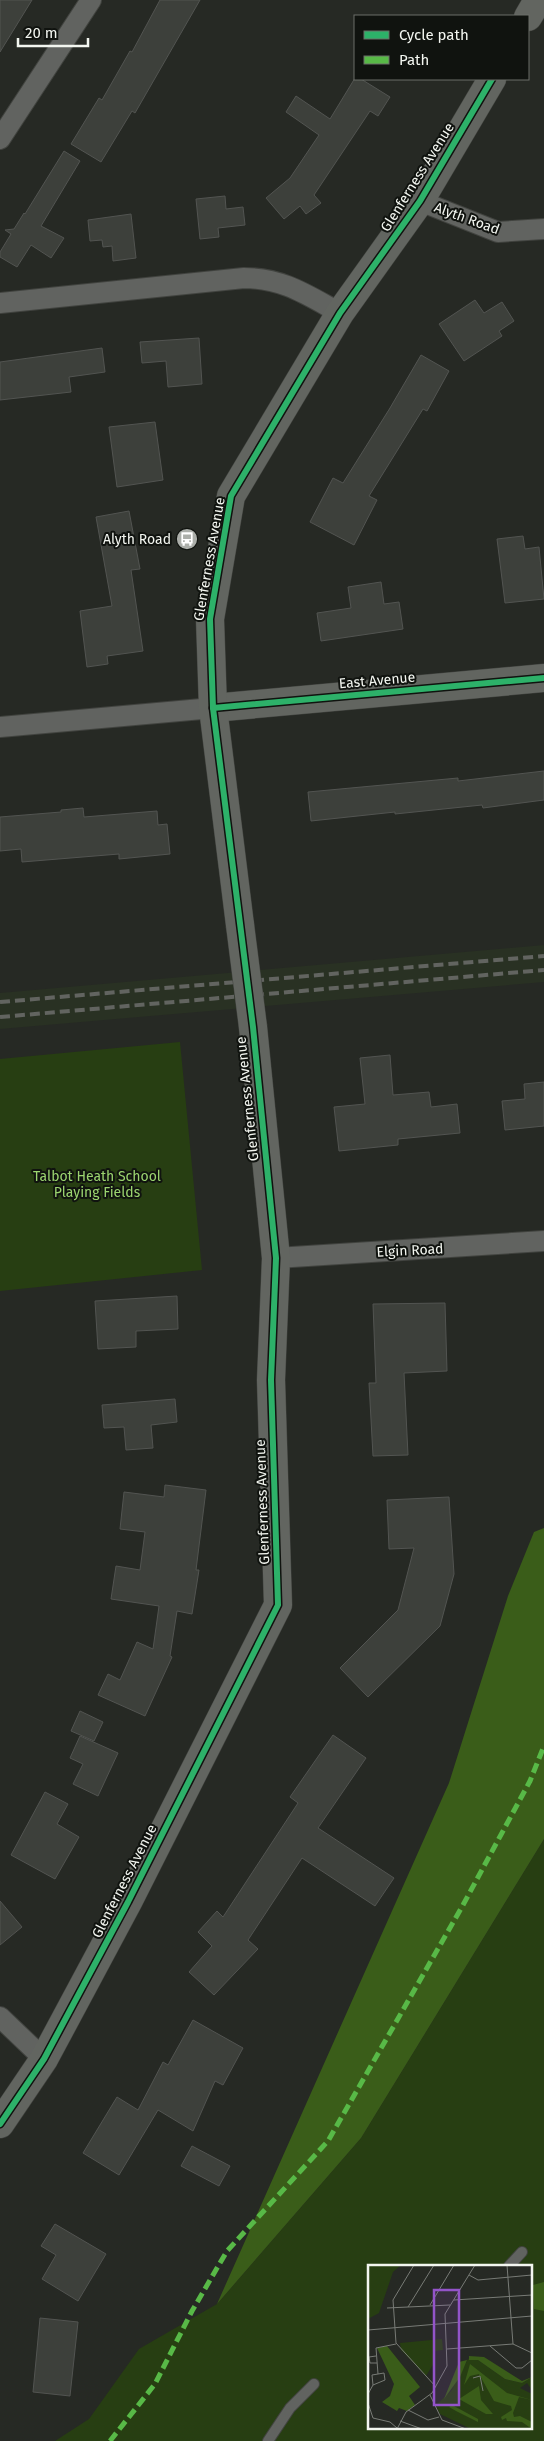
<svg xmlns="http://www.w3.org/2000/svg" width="544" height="2441" font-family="'Fira Sans',sans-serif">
	<rect width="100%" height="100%" fill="#262924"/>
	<polygon fill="#293123" points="544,945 544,982 0,1029 0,993"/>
	<g fill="#273e12" fill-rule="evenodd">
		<polygon points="180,1042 202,1270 0,1291 0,1059"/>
		<path d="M544,1839v602h-489l34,-22 50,-70 78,-45 144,-166zM369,2266h161v161h-161z"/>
	</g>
	<g fill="#3a5d19">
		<polygon points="544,1528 544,1839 361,2138 217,2304 449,1783 508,1596 534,1532"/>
		<polygon points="544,2282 544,2311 534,2309 533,2285"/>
	</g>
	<g fill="#3d403b" stroke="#525451">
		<polygon points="0,0 32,0 0,52"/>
		<polygon points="160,0 200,0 135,113 132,111 101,162 71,144 99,98 102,100 130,51 132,52"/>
		<polygon points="355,78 361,79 390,97 378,116 370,111 314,195 321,203 306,214 300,206 284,219 266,198 290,178 319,135 286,112 296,96 330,119"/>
		<polygon points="64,151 80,161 41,226 64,238 51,258 31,245 17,267 0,257 0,252 11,234 5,230 14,229 24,213 25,214"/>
		<polygon points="225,196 226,209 243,207 245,225 218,228 219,237 200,239 196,199"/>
		<polygon points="131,214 136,258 113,261 112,246 103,247 102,240 90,241 88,220"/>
		<polygon points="475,300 484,313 502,302 514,321 499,331 502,336 464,361 439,324"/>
		<polygon points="199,338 202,384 168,387 166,361 142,363 140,342"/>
		<polygon points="102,348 105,372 69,377 71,392 0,400 0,362"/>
		<polygon points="421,355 449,371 427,411 423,409 369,496 377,500 354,545 310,522 333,478 343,483 390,408"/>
		<polygon points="155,422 163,480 117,487 109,427"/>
		<polygon points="129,511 140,569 131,570 143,651 107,656 108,664 87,667 80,611 112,606 96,517"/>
		<polygon points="523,536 525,549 539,547 544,599 505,603 497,539"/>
		<polygon points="381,582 384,604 399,602 403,629 321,641 317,613 351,608 348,587"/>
		<polygon points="544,771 544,800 483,808 482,805 395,814 395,812 311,821 308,792 458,778 458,781"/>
		<polygon points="83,808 84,817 157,811 158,825 167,824 170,854 119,859 119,854 22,862 21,849 0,851 0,817 61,812 61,810"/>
		<polygon points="390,1055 393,1095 429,1092 431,1107 457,1104 460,1133 398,1139 398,1145 339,1151 334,1107 365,1104 360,1058"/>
		<polygon points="544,1082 544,1126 505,1130 502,1101 525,1099 524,1084"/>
		<polygon points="177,1296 178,1329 136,1331 136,1347 98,1349 95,1301"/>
		<polygon points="445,1303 447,1371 404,1373 408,1455 373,1456 369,1383 376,1383 373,1304"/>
		<polygon points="175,1399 177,1422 151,1425 153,1448 126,1450 124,1427 104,1428 102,1405"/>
		<polygon points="165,1485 206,1490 196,1570 199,1570 192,1614 177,1611 170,1656 172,1657 145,1716 98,1695 108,1674 120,1680 137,1642 153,1649 159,1606 111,1599 116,1566 140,1570 145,1532 120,1529 124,1492 164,1497"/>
		<polygon points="449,1497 454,1574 440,1626 368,1697 340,1668 398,1610 414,1548 389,1549 387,1500"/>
		<polygon points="80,1711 103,1722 94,1741 71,1731"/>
		<polygon points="333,1735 366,1758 318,1828 394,1878 375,1906 302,1858 248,1940 258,1949 214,1995 189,1972 212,1946 198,1932 217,1911 223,1917 298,1803 290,1797"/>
		<polygon points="80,1736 118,1753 98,1796 73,1784 83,1764 70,1758"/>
		<polygon points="45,1792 68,1804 57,1824 79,1837 55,1879 11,1855"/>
		<polygon points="0,1901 22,1927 0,1945"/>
		<polygon points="193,2020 243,2048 223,2085 215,2081 193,2131 158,2110 119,2175 83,2153 117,2097 138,2110 163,2062 168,2065"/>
		<polygon points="192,2146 230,2166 219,2186 181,2166"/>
		<polygon points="55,2224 106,2254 78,2301 42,2279 56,2255 41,2246"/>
		<polygon points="40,2318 78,2322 70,2396 33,2392"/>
	</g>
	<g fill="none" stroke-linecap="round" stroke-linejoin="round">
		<g stroke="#41433f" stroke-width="12">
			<g id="lane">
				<polyline points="509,2266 522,2252"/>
				<polyline points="268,2441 290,2408 314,2384"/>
			</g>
		</g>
		<g stroke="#41433f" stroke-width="22">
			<g id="street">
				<polyline points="0,139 91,0"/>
				<polyline points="420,201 498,232 544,229"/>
				<path d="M0,303l244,-25c39,0 63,17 96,35"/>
				<polyline points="0,727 213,708"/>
				<polyline points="276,1258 544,1241"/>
				<polyline points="0,2017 44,2059"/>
			</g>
		</g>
		<g stroke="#41433f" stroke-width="29">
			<g id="secondary">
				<polyline points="528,17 538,0"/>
				<polyline points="213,708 544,678"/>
				<polyline points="240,925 213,708 210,619 231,496 340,313 420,201 492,79"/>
				<polyline points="0,2124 44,2059 128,1902 278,1605 271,1380 276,1258 253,1027"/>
			</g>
		</g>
		<use href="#lane" stroke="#616360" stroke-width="10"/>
		<use href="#street" stroke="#616360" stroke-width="20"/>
		<use href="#secondary" stroke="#626560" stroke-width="28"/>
		<g stroke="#626460" stroke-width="4" stroke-dasharray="10 5" stroke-linecap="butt">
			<polyline points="0,1002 544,956"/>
			<polyline points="0,1017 544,970"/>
		</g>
		<g stroke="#41433f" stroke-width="29" stroke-linecap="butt">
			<polyline id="secondary-bridge" points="240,925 253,1027"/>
		</g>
		<use href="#secondary-bridge" stroke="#626560" stroke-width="28"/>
		<polyline stroke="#58b947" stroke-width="5" stroke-dasharray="10 5" stroke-linecap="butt" points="110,2441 155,2384 192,2311 227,2251 328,2141 463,1905 530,1781 544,1746"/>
		<g stroke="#10130f" stroke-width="9">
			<g id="cycleway">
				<polyline points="213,708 544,678"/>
				<polyline points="0,2124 44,2059 128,1902 278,1605 271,1380 276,1258 253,1027 213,708 210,619 231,496 340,313 420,201 492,79"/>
			</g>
		</g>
		<use href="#cycleway" stroke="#2db169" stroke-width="6"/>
	</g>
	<defs>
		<g id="bus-disc" transform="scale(1.125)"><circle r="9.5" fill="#abaea9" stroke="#10130f"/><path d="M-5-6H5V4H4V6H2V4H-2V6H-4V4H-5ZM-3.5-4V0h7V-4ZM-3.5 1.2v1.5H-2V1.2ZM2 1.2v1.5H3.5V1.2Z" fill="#fff"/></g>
	</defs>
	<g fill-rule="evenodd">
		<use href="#bus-disc" x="187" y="539"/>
	</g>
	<g text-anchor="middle" stroke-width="4" stroke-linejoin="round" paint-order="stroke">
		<g font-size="14" fill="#f3f6f0" stroke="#10130f">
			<text transform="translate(417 177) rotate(-58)" y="5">Glenferness Avenue</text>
			<text transform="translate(467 218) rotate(20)" y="5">Alyth Road</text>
			<text transform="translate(209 559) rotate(-80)" y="5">Glenferness Avenue</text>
			<text transform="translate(377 680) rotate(-5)" y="5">East Avenue</text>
			<text transform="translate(247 1099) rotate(-96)" y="5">Glenferness Avenue</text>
			<text transform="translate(410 1250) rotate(-3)" y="5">Elgin Road</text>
			<text transform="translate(262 1502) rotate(-92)" y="5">Glenferness Avenue</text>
			<text transform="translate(124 1881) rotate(-63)" y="5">Glenferness Avenue</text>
		</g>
		<g font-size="14" fill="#f3f6f0" stroke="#10130f" text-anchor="end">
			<text x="171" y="544">Alyth Road</text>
		</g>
		<g font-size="14" fill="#9bd46f" stroke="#10130f">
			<text x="97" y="1181">Talbot Heath School<tspan x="97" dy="16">Playing Fields</tspan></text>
		</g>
	</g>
	<g transform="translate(368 2265)">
		<rect width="164" height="164" fill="#262924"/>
		<path d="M0,0h33l-8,7 -14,41 -11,6zM74,74l1,11 -10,1 1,12 -8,13 -25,-26 -1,-7zM100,94l10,1 27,19 17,4 10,-6v13l-5,-7 -7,5 12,6v35h-61l-31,-15 -4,-9 15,-14z" fill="#273e12"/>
		<path d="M19,81l33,41 -11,9 6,9 -8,6 -8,-3 -2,3 -15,-9 8,-6 4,-12 -17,-36zM101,91l15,1 38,24 10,-4 -10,6 -17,-4 -27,-19h-9zM99,95l-7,17 -16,22 15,-37zM102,99l37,29 25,7 -13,-3 -6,16 1,4 6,-1 12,6v7l-10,-7 -15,-1 -1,-3 -4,2 -1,-3 11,-7 -1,-4 -17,-5 -15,-27 -9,2 -6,9zM111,121l2,14 12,14h-7l-27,-15zM84,140l26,14v3l-22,-11 -7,-4z" fill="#3a5d19"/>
		<path fill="none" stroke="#787b76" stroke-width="1" d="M46,0l-21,35 3,43 40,44M139,0l6,79M101,10l9,5 54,-5M86,35l78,-5M62,40l24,-40M40,42l26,-42M19,43l63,-3M0,65l164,-14M122,81l26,22h6l10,-8M79,84l66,-5 19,9M8,91l-7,1 1,6h7M105,113l7,-2 3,15M5,120l12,-5 -1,-7 -6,1M0,129l5,-9 -1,-10 6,-1 -2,-26 20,-4M62,130l12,25 24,9M0,138l5,15 17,4 7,6M40,145l20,10 11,-3M32,156l22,8M29,164l9,-17 26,-19 15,-27 -2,-52 30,-49"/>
		<path fill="#9354c9" fill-opacity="0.15" stroke="#9354c9" stroke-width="2.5" d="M66,25h25v115h-25z"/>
		<rect width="164" height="164" fill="none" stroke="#f3f6f0" stroke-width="2.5"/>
	</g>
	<rect x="354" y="15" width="175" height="65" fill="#10130f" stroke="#6b6e69"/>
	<rect x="364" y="31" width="25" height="8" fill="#2db169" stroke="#6b6e69"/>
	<text x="399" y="40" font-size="15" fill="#f3f6f0">Cycle path</text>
	<rect x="364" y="56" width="25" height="8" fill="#58b947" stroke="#6b6e69"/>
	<text x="399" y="65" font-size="15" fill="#f3f6f0">Path</text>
	<path d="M18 38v8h70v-8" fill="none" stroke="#f3f6f0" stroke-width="2.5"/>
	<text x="25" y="38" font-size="15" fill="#f3f6f0" stroke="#10130f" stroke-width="4" paint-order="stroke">20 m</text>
</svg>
